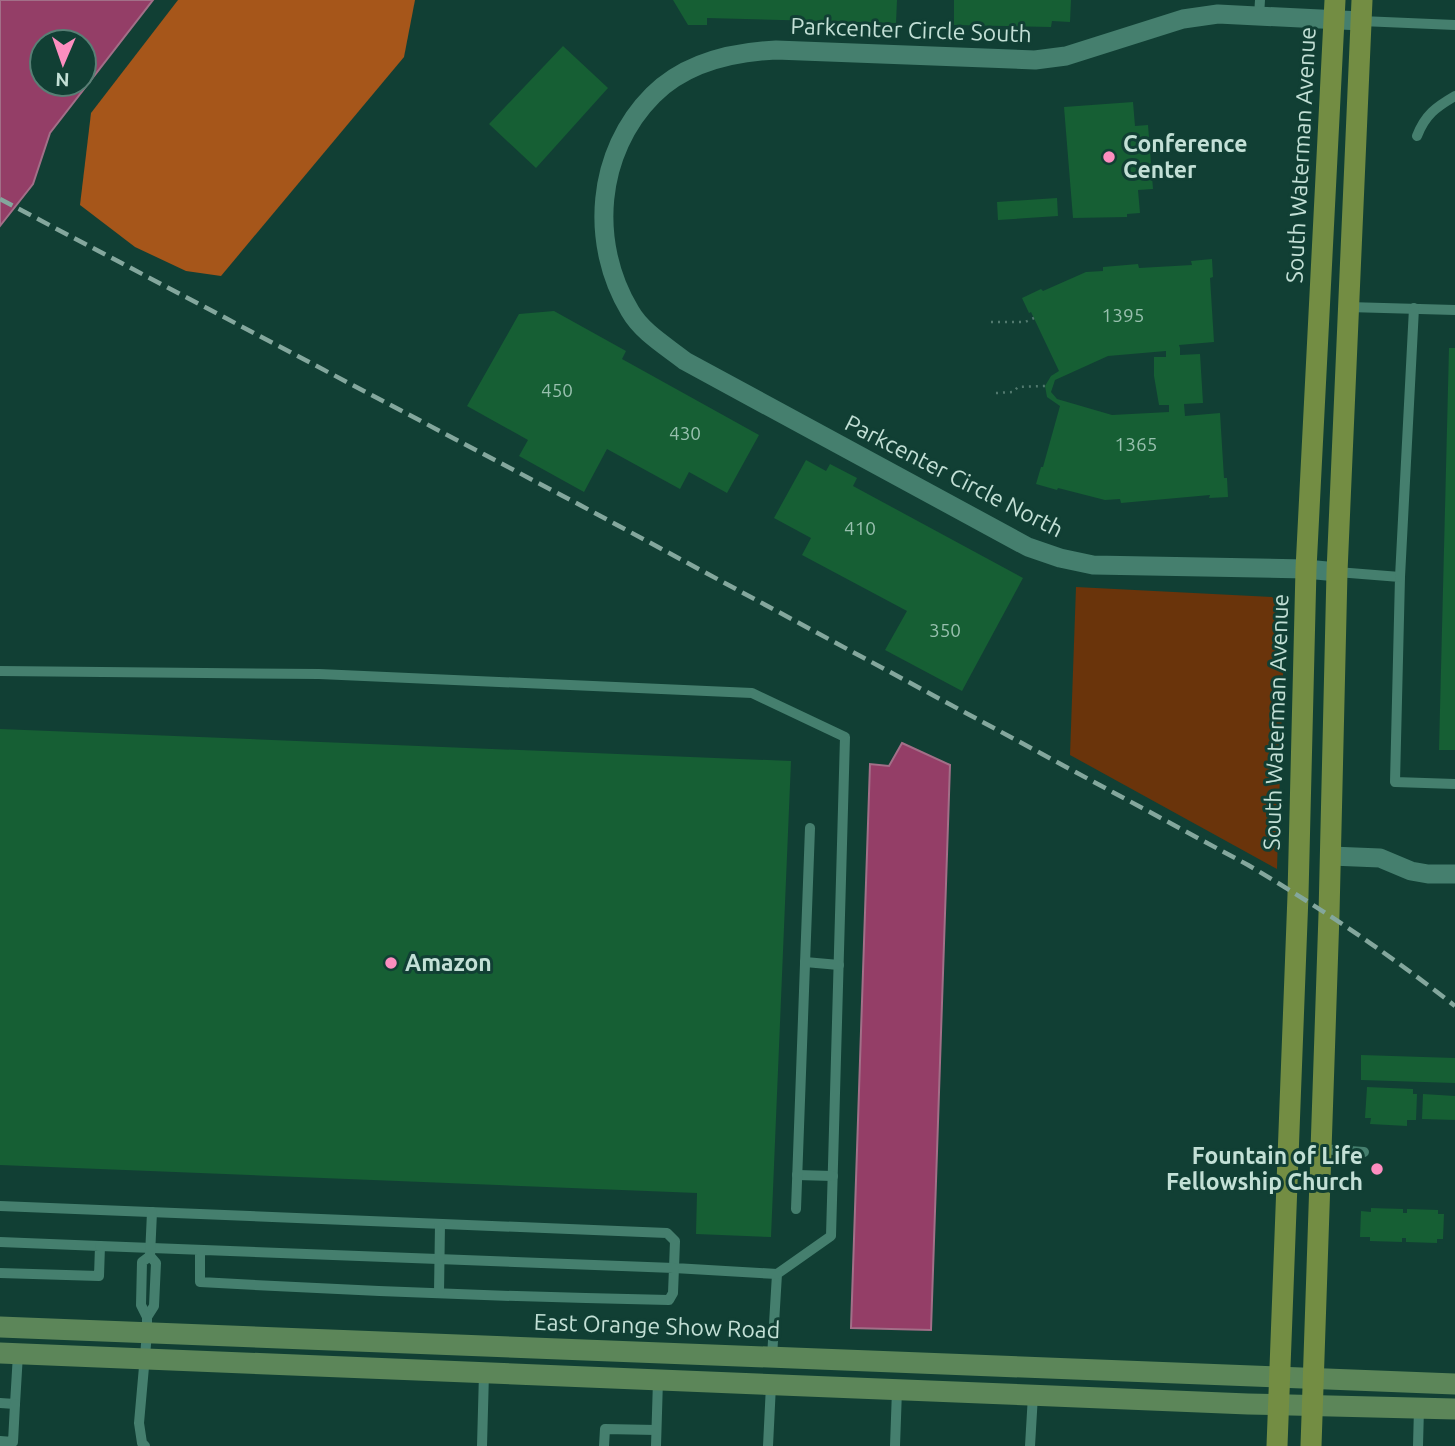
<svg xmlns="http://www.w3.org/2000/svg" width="1455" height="1446" viewBox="0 0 1455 1446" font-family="Ubuntu,sans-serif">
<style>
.green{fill:#6a340b}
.forest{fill:#a6561a}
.water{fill:#943e67;stroke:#a26f88;stroke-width:2;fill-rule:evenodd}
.building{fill:#165f34;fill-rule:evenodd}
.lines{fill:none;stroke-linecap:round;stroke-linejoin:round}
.path{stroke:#51796e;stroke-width:2.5;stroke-dasharray:2 5;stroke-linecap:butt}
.lane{stroke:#457f6e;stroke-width:10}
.street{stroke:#457f6e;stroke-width:19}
.secondary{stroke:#5c8659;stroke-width:21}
.primary{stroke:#738d43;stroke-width:21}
.rail{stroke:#84a79d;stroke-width:4.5;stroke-dasharray:14 7;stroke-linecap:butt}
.poi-dot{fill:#fd8ec0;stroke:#113f34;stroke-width:2.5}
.labels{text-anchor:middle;stroke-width:6;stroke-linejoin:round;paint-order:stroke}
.number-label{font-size:19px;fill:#98c0ae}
.street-label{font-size:23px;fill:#c3e0d6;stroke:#113f34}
.poi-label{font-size:23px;font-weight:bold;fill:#c3e0d6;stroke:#113f34;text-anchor:start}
</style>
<rect width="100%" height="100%" fill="#113f34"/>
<path class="green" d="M1076 587 1272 597 1285 611 1277 869 1070 755Z"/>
<path class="forest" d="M178 0H415L404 57 221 276 186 271 135 247 80 205 91 113Z"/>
<g class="water">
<path d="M0 0H153L50 133 33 184 0 226ZM84 42V84H42V42Z"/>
<path d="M902 743 950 765 931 1330 851 1328 870 764 889 766Z"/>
</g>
<g class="building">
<path d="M673 0H897L896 23 707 18V25H688Z"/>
<path d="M954 0H1071L1070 22 1052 21 1051 27 954 25Z"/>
<path d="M563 46 608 88 536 168 489 124Z"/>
<path d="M1133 102 1135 126 1148 125 1153 189 1138 190 1140 213 1127 214V217L1073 218 1064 107Z"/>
<path d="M1057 198 1058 216 998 220 997 202Z"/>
<path d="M1212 259 1213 277 1210 278 1214 342 1179 345 1180 348V355L1200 354 1203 403 1184 404 1185 416 1220 413 1224 478H1227L1228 497 1209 498 1210 495 1121 503 1120 499 1105 500 1058 488 1057 490 1036 484 1041 467H1043L1060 406 1047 397 1045 386 1051 376 1059 371 1031 312 1029 313 1022 298 1041 289 1043 291 1086 272 1103 271V267L1138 264 1139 268 1192 265 1191 261ZM1166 351V357H1154V376L1159 405H1169V412L1112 415 1057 399 1051 392 1055 380 1108 356Z"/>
<path d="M554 311 626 351 622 359 759 435 727 493 689 472 680 489 607 449 584 492 519 456 528 440 467 406 519 314Z"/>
<path d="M1449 348H1455V750H1439Z"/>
<path d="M806 460 826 471 830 464 857 478 853 486 1023 578 962 691 885 650 907 611 802 555 811 538 774 518Z"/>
<path d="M0 729 791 761 771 1237 696 1234 697 1193 0 1165Z"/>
<path d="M1361 1055 1455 1058V1083L1361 1080Z"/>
<path d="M1367 1087 1413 1089V1094H1417L1416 1120H1407V1126L1370 1124 1371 1118H1365Z"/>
<path d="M1423 1094 1455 1096V1120L1422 1119Z"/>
<path d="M1371 1208 1403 1209V1213H1407V1209L1438 1210V1214H1444L1443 1239H1437V1243L1406 1242V1238H1402V1242L1370 1241V1237H1360L1361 1211 1371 1212Z"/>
</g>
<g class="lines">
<g class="path">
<path d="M991 322H1025L1034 318"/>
<path d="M996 393 1013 392 1018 387 1045 386"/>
</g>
<g class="lane">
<path d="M1259 16 1260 0"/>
<path d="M1361 21 1455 25"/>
<path d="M1417 136C1425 115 1436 107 1455 96"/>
<path d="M1348 307 1455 310"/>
<path d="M1337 572 1400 577 1395 782 1455 784"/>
<path d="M1400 577 1414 308"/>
<path d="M0 671 319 674 752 693 845 737 831 1236 777 1274 772 1357"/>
<path d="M805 962 839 965"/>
<path d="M1320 1149 1364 1152"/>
<path d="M797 1175 833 1176"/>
<path d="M0 1206 667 1233 675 1241 674 1268 777 1274"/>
<path d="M796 1209 810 828"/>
<path d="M0 1242 100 1246 99 1276 0 1273"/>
<path d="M100 1246 674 1268 673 1293 669 1300C512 1297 356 1291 200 1282V1250"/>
<path d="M439 1293 440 1224"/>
<path d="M147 1317 154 1306 156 1263 150 1256 152 1212"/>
<path d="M0 1403 15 1404 18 1354"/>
<path d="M0 1441 13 1442 15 1404"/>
<path d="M145 1446 142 1443 139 1423 147 1333V1317L141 1305 142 1262 150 1256"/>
<path d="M482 1446 484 1373"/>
<path d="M604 1446 605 1429 656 1430"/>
<path d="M656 1446 658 1380"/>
<path d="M768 1446 771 1385"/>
<path d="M895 1446 897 1390"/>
<path d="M1030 1446 1033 1395"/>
<path d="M1418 1446 1419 1408"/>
</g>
<g class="street">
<path d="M1337 572 1306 569 1093 565 1060 558 1028 547 685 361C666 346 642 332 630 311 589 243 596 152 653 95 685 63 733 52 776 50L1035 60 1066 56 1183 19 1218 14 1361 21"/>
<path d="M1331 856 1380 858 1411 871 1428 874H1455"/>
</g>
<g class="secondary">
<path d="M0 1327 1455 1384"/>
<path d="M0 1353 1248 1404 1455 1409"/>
</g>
<g class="primary">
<path d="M1277 1446 1298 895 1306 569 1335 0"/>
<path d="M1311 1446 1329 914 1337 572 1362 0"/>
</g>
<path class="rail" d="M0 199 580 505 1248 865C1321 908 1389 954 1455 1006"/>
</g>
<g class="poi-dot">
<circle cx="1109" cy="157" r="7"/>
<circle cx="391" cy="963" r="7"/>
<circle cx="1377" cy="1169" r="7"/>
</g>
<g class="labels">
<g class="number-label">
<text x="1123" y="322">1395</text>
<text x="557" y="397">450</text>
<text x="685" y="440">430</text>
<text x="1136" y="451">1365</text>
<text x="860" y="535">410</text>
<text x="945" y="637">350</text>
</g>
<g class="street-label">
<text transform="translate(911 30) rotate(2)" y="8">Parkcenter Circle South</text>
<text transform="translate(1301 155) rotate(-87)" y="8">South Waterman Avenue</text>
<text transform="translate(954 476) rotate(27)" y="8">Parkcenter Circle North</text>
<text transform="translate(1276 722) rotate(-88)" y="8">South Waterman Avenue</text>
<text transform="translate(657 1326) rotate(2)" y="8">East Orange Show Road</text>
</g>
<g class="poi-label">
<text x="1123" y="152">Conference<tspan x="1123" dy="26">Center</tspan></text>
<text x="405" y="971">Amazon</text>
<text x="1363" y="1164" text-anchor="end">Fountain of Life<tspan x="1363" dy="26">Fellowship Church</tspan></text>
</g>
</g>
<g transform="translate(63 63) rotate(182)"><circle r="33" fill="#113f34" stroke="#587f75" stroke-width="2"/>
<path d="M0-5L12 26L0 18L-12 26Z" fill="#fd8ec0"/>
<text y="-10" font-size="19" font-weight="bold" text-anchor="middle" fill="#c3e0d6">N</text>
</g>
</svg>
